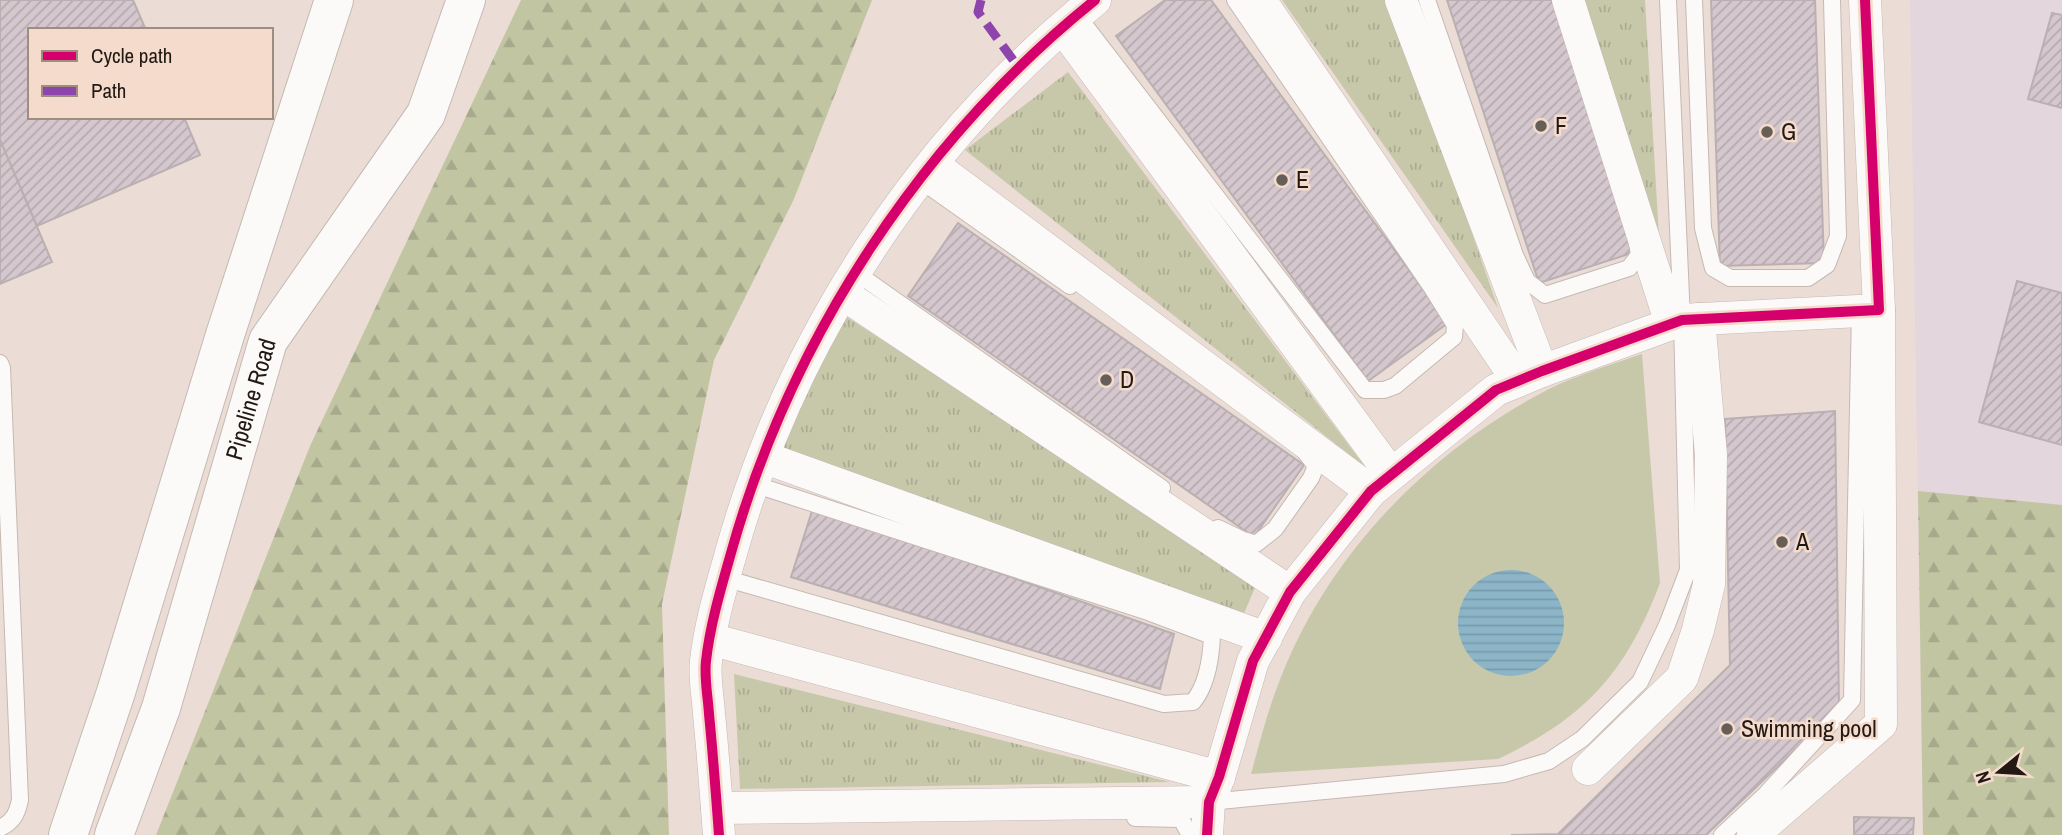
<svg xmlns="http://www.w3.org/2000/svg" width="2062" height="835" viewBox="0 0 2062 835" font-family="'Archivo Narrow',sans-serif">
<style>
.education{fill:#e4d6dd}
.grass{fill:url(#grass-tufts)}
.forest{fill:url(#forest-firs)}
.garden{fill:#c7c8aa}
.water{fill:url(#water-rules)}
.building{fill:url(#building-hatch);stroke:#bab0b1;stroke-width:2}
.lines{fill:none;stroke-linecap:round;stroke-linejoin:round}
.service-casing{stroke:#c4b9b3;stroke-width:18}
.minor-casing{stroke:#c4b9b3;stroke-width:33}
.secondary-casing{stroke:#c4b9b3;stroke-width:40}
.service{stroke:#fcfaf9;stroke-width:16}
.minor{stroke:#fcfaf9;stroke-width:32}
.secondary{stroke:#fcfaf9;stroke-width:38}
.quiet{stroke:#8e44ad;stroke-width:9;stroke-dasharray:18 9;stroke-linecap:butt}
.cycleway-casing{stroke:#f4dbcc;stroke-width:15}
.cycleway{stroke:#d6006c;stroke-width:10}
.poi-dot{fill:#685e58;stroke:#f4dbcc;stroke-width:2.5}
.labels{text-anchor:middle;stroke-width:5;stroke-linejoin:round;paint-order:stroke}
.poi-label{font-size:24px;fill:#221914;stroke:#f4dbcc;text-anchor:start}
.street-label{font-size:24px;fill:#221914;stroke:#f4dbcc}
</style>
<defs>
<pattern id="grass-tufts" width="24" height="20" patternUnits="userSpaceOnUse" patternTransform="scale(1.75)"><rect width="24" height="20" fill="#c7c8aa"/><path d="M3 7l-1-3M5 7V3M7 7l1-3M15 17l-1-3M17 17v-4M19 17l1-3" fill="none" stroke="#abab91"/></pattern>
<pattern id="forest-firs" width="22" height="20" patternUnits="userSpaceOnUse" patternTransform="scale(1.75)"><rect width="22" height="20" fill="#c2c5a2"/><path d="M5 1l3.5 6h-7zM16 11l3.5 6h-7z" fill="#a6a98b"/></pattern>
<pattern id="water-rules" width="6" height="5" patternUnits="userSpaceOnUse" patternTransform="scale(1.75)"><rect width="6" height="5" fill="#8cb5c8"/><path d="M0 2.5h6" fill="none" stroke="#789bab"/></pattern>
<pattern id="building-hatch" width="6" height="6" patternUnits="userSpaceOnUse" patternTransform="scale(1.75)"><rect width="6" height="6" fill="#d4c7cd"/><path d="M-1 1l2-2M0 6l6-6M5 7l2-2" fill="none" stroke="#b6aaaf"/></pattern>
</defs>
<rect width="100%" height="100%" fill="#ebddd5"/>
<path class="education" d="M1910 0H2062V835H1923Z"/>
<g class="grass">
<path d="M1282 0H1391L1498 308Z"/>
<path d="M1584 0H1645L1659 237Z"/>
<path d="M1068 72 1366 468 965 150Z"/>
<path d="M839 312 1257 583 1242 618 776 451Z"/>
<path d="M734 674 1170 782 740 789Z"/>
</g>
<g class="forest">
<path d="M521 0H872L794 199 714 360 662 604 669 835H156L310 446Z"/>
<path d="M1918 491 2062 505V835H1923Z"/>
</g>
<path class="garden" d="M1642 354 1660 583C1626 673 1585 718 1498 759L1251 774C1260 741 1268 709 1281 677 1330 553 1429 451 1547 390 1577 375 1610 365 1642 354Z"/>
<circle class="water" cx="1511" cy="623" r="53"/>
<g class="building">
<path d="M0 0H133L146 30H30V117H184L200 155 37 226 0 140Z"/>
<path d="M1165 0H1211L1448 323 1368 381 1116 36Z"/>
<path d="M1447 0H1553L1635 252 1539 283Z"/>
<path d="M1711 0H1815L1824 263 1720 266Z"/>
<path d="M2052 13 2062 15V108L2028 99Z"/>
<path d="M0 140 52 262 0 284Z"/>
<path d="M958 223 1304 465 1254 537 908 296Z"/>
<path d="M2017 281 2062 293V445L1979 422Z"/>
<path d="M1835 411 1839 708 1706 835H1511L1558 834 1730 665 1725 419Z"/>
<path d="M813 508 1174 634 1160 689 791 577Z"/>
<path d="M1854 817 1914 818 1913 835H1854Z"/>
</g>
<g class="lines">
<defs>
<g id="service">
<path d="M1427 0 1515 255 1527 281 1545 295 1629 268 1639 255 1637 242"/>
<path d="M1694 0 1703 228 1713 268 1730 278H1808L1827 265 1838 236 1832 0"/>
<path d="M1077 15 1365 390H1384L1395 386 1454 337 1455 325 1432 288 1235 0"/>
<path d="M920 180 1070 286"/>
<path d="M855 272 1162 488"/>
<path d="M0 363 2 368 20 800C17 814 13 822 0 828"/>
<path d="M1218 528 1243 540 1256 544 1275 529 1311 478 1316 466 1305 452"/>
<path d="M724 578 1164 704 1193 702C1207 685 1211 659 1212 636L1148 612 753 484"/>
<path d="M1209 802 1504 774 1549 761 1582 739 1640 682 1667 625 1688 570 1682 320 1668 0"/>
<path d="M1135 818 1181 819 1190 835"/>
<path d="M1722 835 1766 794 1852 700 1860 311"/>
</g>
<g id="minor">
<path d="M1260 0 1518 381"/>
<path d="M1401 0 1542 371"/>
<path d="M1568 0 1671 324"/>
<path d="M1063 28 1391 474"/>
<path d="M932 164 1371 491"/>
<path d="M843 294 1290 592"/>
<path d="M763 457 1266 638"/>
<path d="M710 639 1219 777"/>
<path d="M1588 769 1682 678 1698 630 1709 584 1711 455 1699 319"/>
<path d="M717 808 1209 802"/>
<path d="M719 835C716 795 713 754 709 714 708 697 704 678 706 661 710 625 721 588 731 553 791 338 921 140 1095 0"/>
<path d="M1207 835 1209 802 1219 777 1253 661 1290 592 1371 491 1496 390 1542 371 1682 320 1879 310 1865 0"/>
<path d="M1753 835 1881 724 1879 310"/>
</g>
<g id="secondary">
<path d="M68 835 116 692 225 335 334 0"/>
<path id="s1" d="M114 835 161 708 268 341 426 114 466 0"/>
</g>
</defs>
<use href="#service" class="service-casing"/>
<use href="#minor" class="minor-casing"/>
<use href="#secondary" class="secondary-casing"/>
<use href="#service" class="service"/>
<use href="#minor" class="minor"/>
<use href="#secondary" class="secondary"/>
<path class="quiet" d="M981 0 978 12 1019 68"/>
<defs>
<g id="cycleway">
<path d="M719 835C716 795 713 754 709 714 708 697 704 678 706 661 710 625 721 588 731 553 791 338 921 140 1095 0"/>
<path d="M1207 835 1209 802 1219 777 1253 661 1290 592 1371 491 1496 390 1542 371 1682 320 1879 310 1865 0"/>
</g>
</defs>
<use href="#cycleway" class="cycleway-casing"/>
<use href="#cycleway" class="cycleway"/>
</g>
<g class="poi-dot">
<circle cx="1541" cy="126" r="7"/>
<circle cx="1767" cy="132" r="7"/>
<circle cx="1282" cy="180" r="7"/>
<circle cx="1106" cy="380" r="7"/>
<circle cx="1782" cy="542" r="7"/>
<circle cx="1727" cy="729" r="7"/>
</g>
<g class="labels">
<g class="poi-label">
<text x="1555" y="134">F</text>
<text x="1781" y="140">G</text>
<text x="1296" y="188">E</text>
<text x="1120" y="388">D</text>
<text x="1796" y="550">A</text>
<text x="1741" y="737">Swimming pool</text>
</g>
<g class="street-label">
<text dy="8" stroke="none"><textPath href="#s1" startOffset="457">Pipeline Road</textPath></text>
</g>
</g>
<rect x="28" y="28" width="245" height="91" fill="#f4dbcc" stroke="#a08d82" stroke-width="2"/>
<rect x="42" y="51" width="35" height="10" fill="#d6006c" stroke="#a08d82" stroke-width="2"/>
<text x="91" y="63" font-size="21" fill="#221914">Cycle path</text>
<rect x="42" y="86" width="35" height="10" fill="#8e44ad" stroke="#a08d82" stroke-width="2"/>
<text x="91" y="98" font-size="21" fill="#221914">Path</text>
<g transform="translate(1999 772) rotate(252)" stroke="#f4dbcc" stroke-width="5" paint-order="stroke">
<path d="M0-5L12 26L0 18L-12 26Z" fill="#221914"/>
<text y="-10" font-size="19" font-weight="bold" text-anchor="middle" fill="#221914">N</text>
</g>
</svg>
